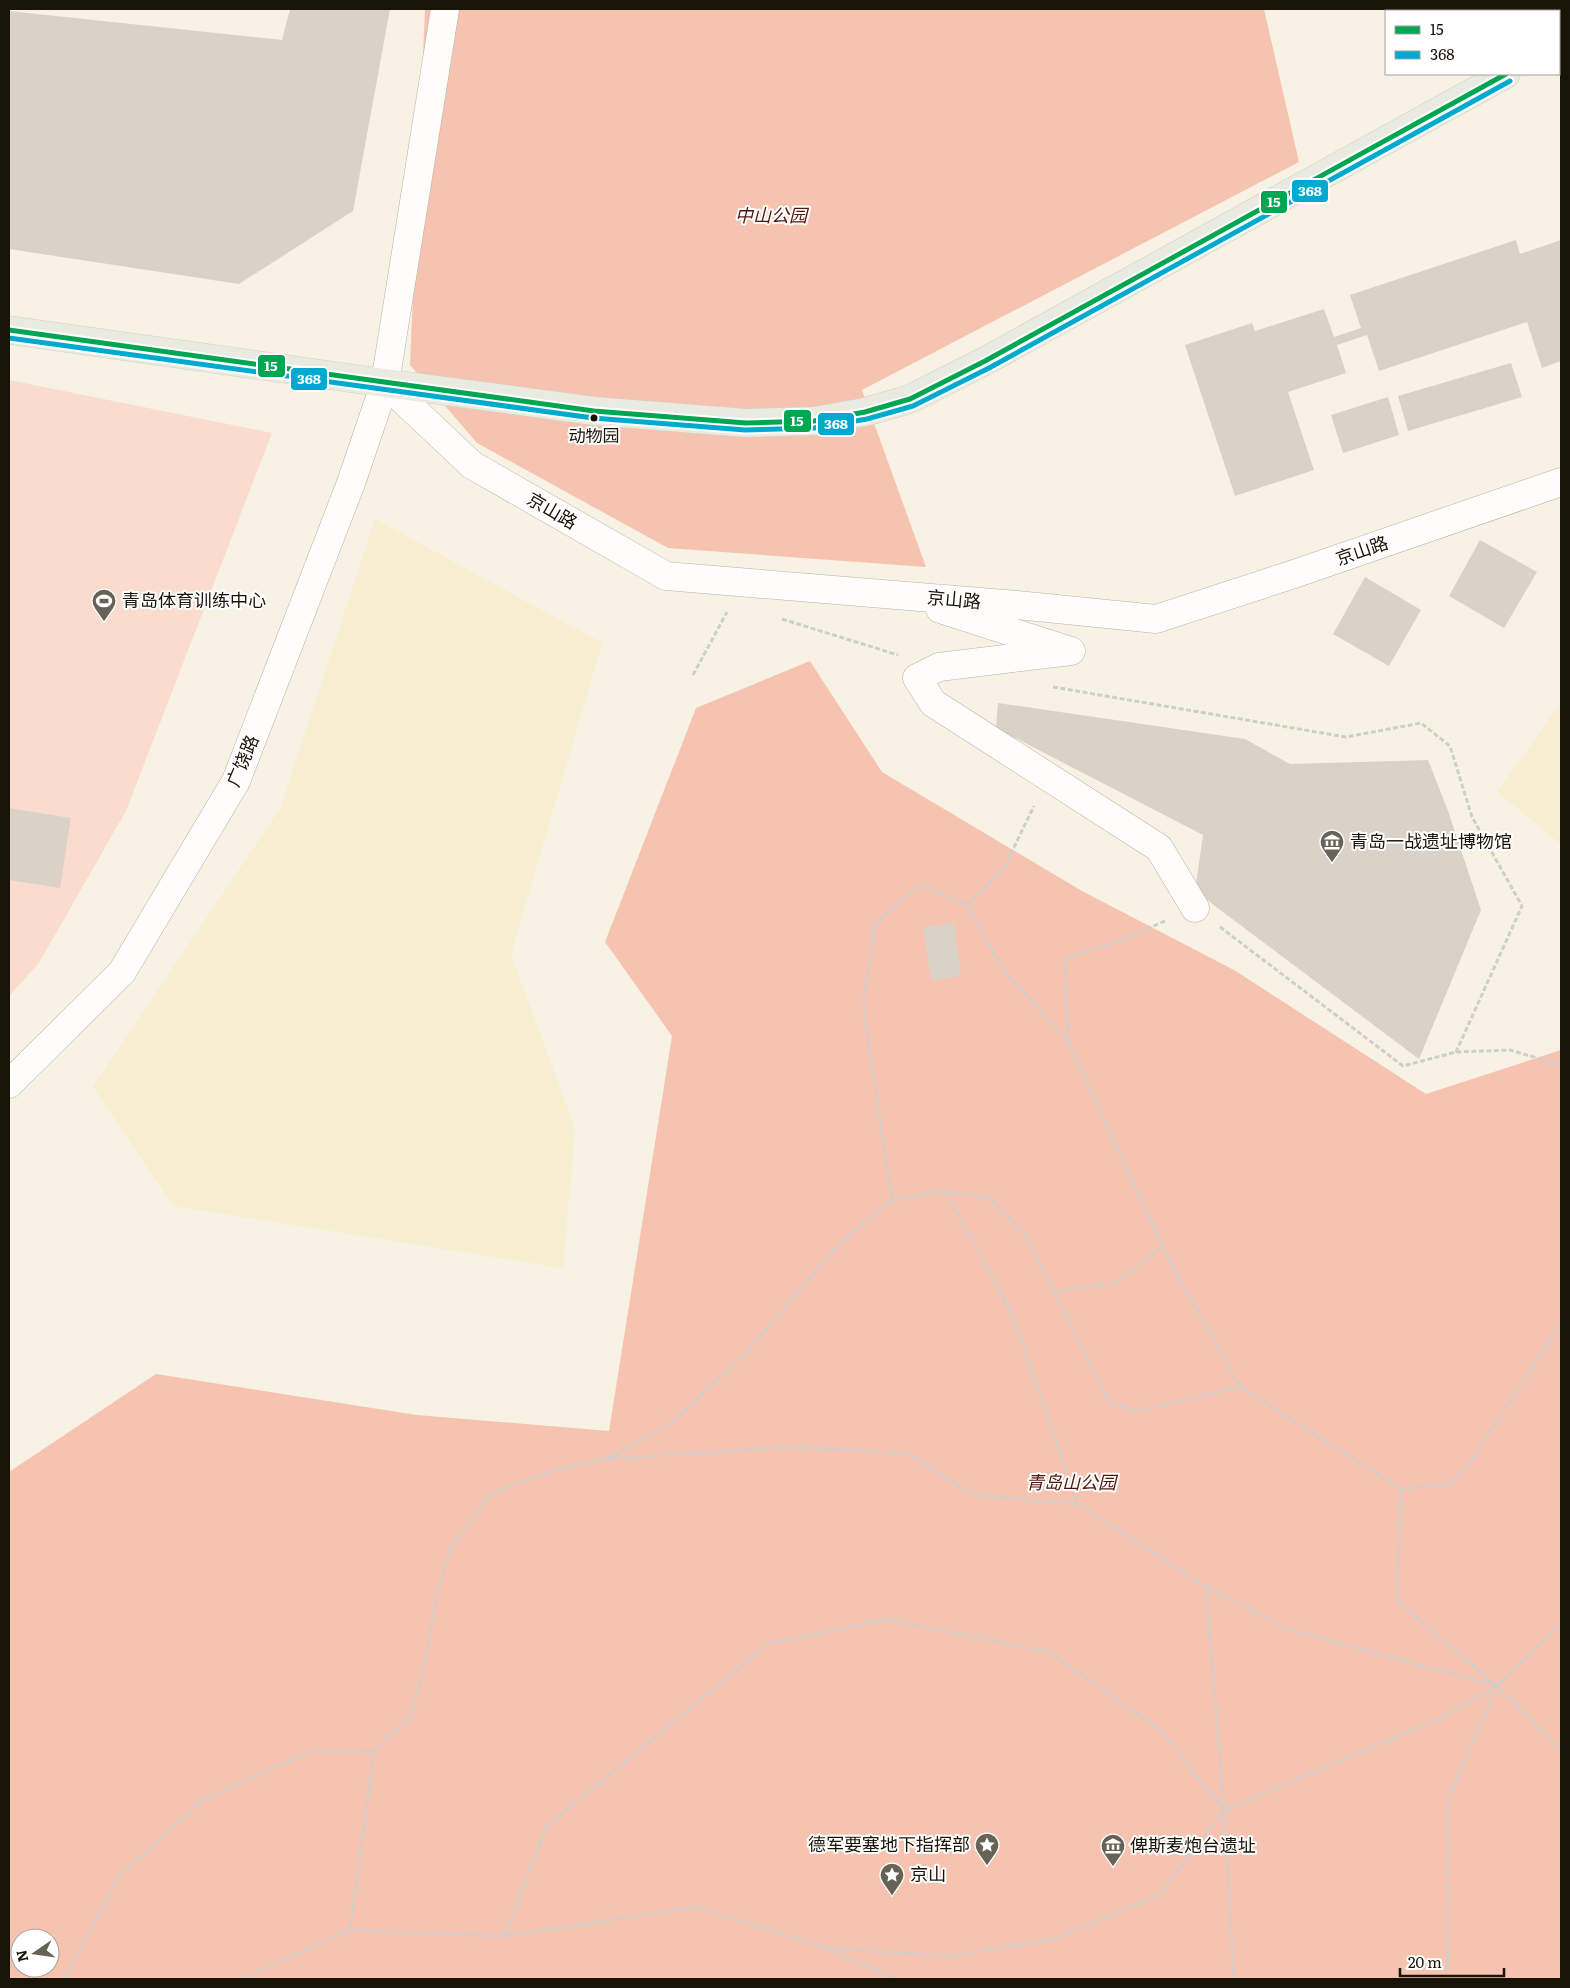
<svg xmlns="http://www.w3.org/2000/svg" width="1570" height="1988" viewBox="0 0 1570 1988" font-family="Literata,'Noto Sans SC',serif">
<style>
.built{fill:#f8eed0}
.green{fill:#fadccf}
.forest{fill:#f7c3b1;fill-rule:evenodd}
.building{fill:#dad2c7}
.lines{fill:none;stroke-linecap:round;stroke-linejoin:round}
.minor-casing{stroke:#b8b3a6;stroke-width:29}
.major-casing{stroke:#d2d0c8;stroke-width:29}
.path{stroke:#d0ceca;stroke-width:3;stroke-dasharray:5 2.5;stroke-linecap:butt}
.minor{stroke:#fefdfb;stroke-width:28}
.major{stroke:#e9eae0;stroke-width:28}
.bus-1-casing{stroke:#fff;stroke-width:9}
.bus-2-casing{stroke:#fff;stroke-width:9}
.bus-1{stroke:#00a651;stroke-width:5}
.bus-2{stroke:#00a9ce;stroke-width:5}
.bus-dot{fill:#181408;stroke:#fff;stroke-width:2}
.labels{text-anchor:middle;stroke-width:4;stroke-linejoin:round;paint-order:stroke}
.bus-label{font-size:17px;fill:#181408;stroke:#fff}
.park-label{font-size:18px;font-style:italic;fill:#4d160b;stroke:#fff}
.street-label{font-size:18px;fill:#181408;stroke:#fff}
.poi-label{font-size:18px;fill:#181408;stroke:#fff;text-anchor:start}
.line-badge{stroke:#fff;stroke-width:2}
.badge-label{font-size:14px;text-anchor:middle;font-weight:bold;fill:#fff}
</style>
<rect width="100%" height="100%" fill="#f7f2e3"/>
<g class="built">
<path d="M375 519 602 643 511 954 575 1129 563 1268 174 1206 93 1087 281 807Z"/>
<path d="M1561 703V844L1497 792Z"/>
</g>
<path class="green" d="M9 380 272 433 126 811 39 963 9 996Z"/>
<g class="forest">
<path d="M425 9H1264L1299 162 862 390 926 567 668 548 477 443 410 365Z"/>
<path d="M810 661 882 772 1082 891 1234 970 1426 1094 1561 1050V1979H9V1472L156 1374 417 1415 609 1431 672 1036 605 942 696 708ZM20 1938H50V1968H20Z"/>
</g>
<g class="building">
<path d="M290 9H390L353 211 239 284 9 249V11L282 40Z"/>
<path d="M1516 240 1520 254 1561 240V361L1542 368 1527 322 1379 371 1367 335 1337 345 1346 373 1288 392 1314 470 1235 496 1185 345 1252 323 1255 331 1324 309 1334 337 1361 328 1350 295Z"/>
<path d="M1511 363 1522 397 1408 431 1398 396Z"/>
<path d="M1388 397 1399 435 1343 453 1331 415Z"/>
<path d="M1480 540 1537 572 1504 628 1449 596Z"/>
<path d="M1365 577 1421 610 1389 666 1333 634Z"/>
<path d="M998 703 1245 739 1290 764 1428 760 1448 811 1481 910 1419 1059 1195 891 1203 835 996 728Z"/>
<path d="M9 808 71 818 60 888 9 880Z"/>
<path d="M954 923 961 976 931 980 923 927Z"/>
</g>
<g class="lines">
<defs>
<g id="minor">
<path d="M1542 9 1544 11"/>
<path d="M385 383 472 465 666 576 1017 605 1156 619 1294 574 1561 482"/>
<path d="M940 609 1071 651 939 667 917 678 933 703 1159 848 1195 908"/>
<path d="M9 1084 122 972 236 781 351 483 385 383 445 9"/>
</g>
<g id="major">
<path d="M1559 45 1561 44"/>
<path d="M9 330 385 383 594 411 746 423 814 421 865 412 910 399 985 361 1506 74"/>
</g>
</defs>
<use href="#minor" class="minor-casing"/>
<use href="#major" class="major-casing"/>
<g class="path">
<path d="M782 619 898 655"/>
<path d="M693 675 727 612"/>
<path d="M1053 687 1346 737 1421 723 1450 746 1472 817 1522 906 1456 1052"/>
<path d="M967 905 1003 870 1034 806"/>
<path d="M1165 921 1113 943 1065 958 1068 1041 1133 1183 1177 1275 1240 1386"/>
<path d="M1220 927 1403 1066 1456 1052 1510 1050 1561 1065"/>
<path d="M946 1192 1012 1314 1078 1504 1206 1587 1290 1630 1497 1686"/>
<path d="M892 1200 863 1004 875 924 921 884 967 905 1004 971 1067 1040"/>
<path d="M1055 1292 1117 1282 1163 1246"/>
<path d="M606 1459 789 1447 907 1453 973 1495 1078 1504"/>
<path d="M1401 1489 1397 1601 1497 1686 1561 1750"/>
<path d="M1206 1587 1224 1810 1234 1979"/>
<path d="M350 1930 374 1751"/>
<path d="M505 1936 546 1827 768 1644 886 1619 1050 1652 1161 1731 1224 1810"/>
<path d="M828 1949 896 1979"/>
<path d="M64 1979 120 1875 203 1800 311 1751H374L410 1717 424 1666 437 1595 451 1548 491 1494 544 1473 614 1456 675 1420 746 1353 839 1244 892 1200 946 1191 990 1198 1025 1234 1109 1402 1137 1411 1240 1387 1401 1489 1452 1483 1474 1457 1561 1323"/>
<path d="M241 1979 350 1930 505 1936 696 1907 826 1948 949 1956 1054 1939 1159 1895 1224 1810 1436 1720 1497 1686 1561 1625"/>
<path d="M1448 1979V1800L1497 1686"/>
</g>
<use href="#minor" class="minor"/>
<use href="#major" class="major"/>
<defs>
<path id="bus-1" d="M9 330 594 411 746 423 814 421 865 412 910 399 985 361 1506 74"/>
<path id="bus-2" d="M9 338 593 418 745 430 814 428 867 419 913 406 989 368 1510 81"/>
</defs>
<use href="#bus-1" class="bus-1-casing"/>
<use href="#bus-2" class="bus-2-casing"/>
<use href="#bus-1" class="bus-1"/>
<use href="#bus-2" class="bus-2"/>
</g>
<defs>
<symbol id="stadium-pin" viewBox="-11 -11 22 30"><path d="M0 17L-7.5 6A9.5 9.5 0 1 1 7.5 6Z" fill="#666255" stroke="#fff"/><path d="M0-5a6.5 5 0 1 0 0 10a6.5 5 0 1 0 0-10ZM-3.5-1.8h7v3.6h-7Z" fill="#fff"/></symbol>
<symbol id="museum-pin" viewBox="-11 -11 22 30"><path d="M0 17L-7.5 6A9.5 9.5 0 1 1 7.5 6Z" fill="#666255" stroke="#fff"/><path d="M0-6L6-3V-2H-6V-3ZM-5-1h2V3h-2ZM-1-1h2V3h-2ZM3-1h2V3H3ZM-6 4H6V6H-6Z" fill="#fff"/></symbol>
<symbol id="sight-pin" viewBox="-11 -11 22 30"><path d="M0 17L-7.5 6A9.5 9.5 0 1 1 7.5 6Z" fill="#666255" stroke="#fff"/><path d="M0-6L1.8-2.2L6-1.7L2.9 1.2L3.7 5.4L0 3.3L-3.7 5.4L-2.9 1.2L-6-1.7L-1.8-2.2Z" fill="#fff"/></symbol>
</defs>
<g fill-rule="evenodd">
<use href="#stadium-pin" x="90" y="587" width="28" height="38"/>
<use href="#museum-pin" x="1318" y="828" width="28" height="38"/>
<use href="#sight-pin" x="973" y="1831" width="28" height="38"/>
<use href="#museum-pin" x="1099" y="1832" width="28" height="38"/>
<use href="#sight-pin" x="878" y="1861" width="28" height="38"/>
</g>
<circle class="bus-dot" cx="594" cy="418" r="4.5"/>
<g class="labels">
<g class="bus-label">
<text x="594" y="442">动物园</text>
</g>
<g class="park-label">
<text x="771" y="222">中山公园</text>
<text x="1071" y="1489">青岛山公园</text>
</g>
<g class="street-label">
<text transform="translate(552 511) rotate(30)" y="6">京山路</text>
<text transform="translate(1362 551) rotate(-19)" y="6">京山路</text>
<text transform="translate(954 600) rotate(5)" y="6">京山路</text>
<text transform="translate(243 761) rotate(-67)" y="6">广饶路</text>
</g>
<g class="poi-label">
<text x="122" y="607">青岛体育训练中心</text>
<text x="1350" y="848">青岛一战遗址博物馆</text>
<text x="970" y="1851" text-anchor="end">德军要塞地下指挥部</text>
<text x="1130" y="1852">俾斯麦炮台遗址</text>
<text x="910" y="1881">京山</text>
</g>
</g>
<g class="line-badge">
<rect x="1291" y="179" width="38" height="24" rx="5" fill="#00a9ce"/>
<rect x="1260" y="190" width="28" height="24" rx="5" fill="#00a651"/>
<rect x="257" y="354" width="29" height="24" rx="5" fill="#00a651"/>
<rect x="290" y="367" width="38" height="24" rx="5" fill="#00a9ce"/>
<rect x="783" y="409" width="29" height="24" rx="5" fill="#00a651"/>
<rect x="817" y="412" width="38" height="24" rx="5" fill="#00a9ce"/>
</g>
<g class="badge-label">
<text x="1310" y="196">368</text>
<text x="1274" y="207">15</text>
<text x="271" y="371">15</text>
<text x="309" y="384">368</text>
<text x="797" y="426">15</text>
<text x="836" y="429">368</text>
</g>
<rect width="1570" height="1988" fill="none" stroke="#181408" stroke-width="20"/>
<rect x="1385" y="10" width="175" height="65" fill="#ffffff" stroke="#a3a19c"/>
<rect x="1395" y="26" width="25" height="8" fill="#00a651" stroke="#a3a19c"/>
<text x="1430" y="35" font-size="15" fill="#181408">15</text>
<rect x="1395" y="51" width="25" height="8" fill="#00a9ce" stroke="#a3a19c"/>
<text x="1430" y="60" font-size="15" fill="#181408">368</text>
<g transform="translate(35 1953) rotate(257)"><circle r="24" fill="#ffffff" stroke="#a3a19c"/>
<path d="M0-4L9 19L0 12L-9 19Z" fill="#666255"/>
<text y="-8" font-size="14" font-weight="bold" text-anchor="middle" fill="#181408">N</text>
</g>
<path d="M1400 1968v8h104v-8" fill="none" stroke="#181408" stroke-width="2.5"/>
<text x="1408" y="1968" font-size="15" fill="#181408" stroke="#ffffff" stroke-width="4" paint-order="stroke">20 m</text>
</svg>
